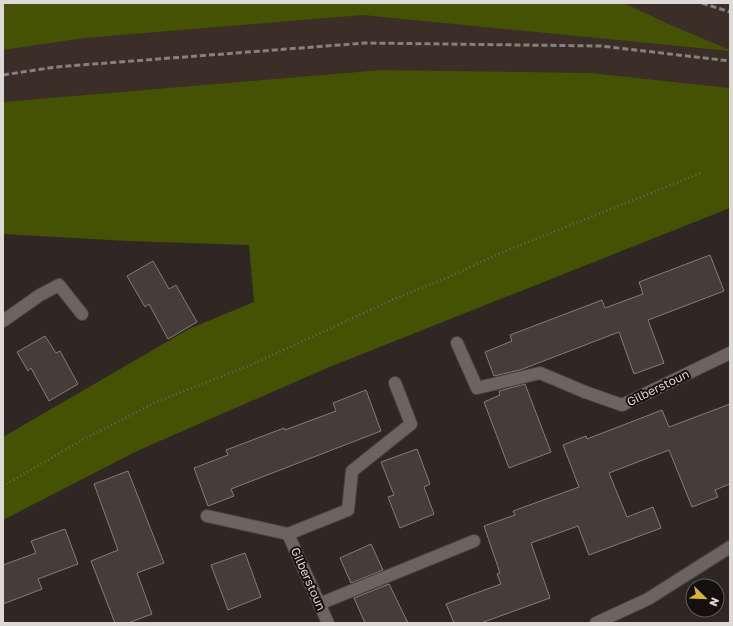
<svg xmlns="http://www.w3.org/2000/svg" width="733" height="626" viewBox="0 0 733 626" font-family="'Golos Text',sans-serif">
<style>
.built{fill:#3b2e29}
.green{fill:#455203}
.building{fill:#453d3a;stroke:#867d79}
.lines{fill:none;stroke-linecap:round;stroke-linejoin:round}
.service-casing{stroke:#4a4441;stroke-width:14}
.minor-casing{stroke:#4a4441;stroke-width:14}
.path{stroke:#6c6663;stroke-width:2.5;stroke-dasharray:1 3;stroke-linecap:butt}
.service{stroke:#6d6461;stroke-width:12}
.minor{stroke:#6d6461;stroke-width:12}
.rail{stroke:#86817e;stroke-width:3;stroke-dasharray:6 3;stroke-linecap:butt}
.labels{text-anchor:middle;stroke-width:4;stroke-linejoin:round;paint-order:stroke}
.street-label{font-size:12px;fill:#ddd9d6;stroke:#14100f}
</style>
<rect width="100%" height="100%" fill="#2e2724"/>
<path class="built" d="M3 3H730V88L591 73 381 70 3 102Z"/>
<g class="green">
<path d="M3 3H624L666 23 730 50V51L363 15 84 38 3 50Z"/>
<path d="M381 70 591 73 730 88V208L327 368 137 451 3 520V437L189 329 254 302 249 245 128 241 3 234V102Z"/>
</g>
<g class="building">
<path d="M710 255 724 291 648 320 664 363 634 374 619 332 520 370 494 376 485 352 512 341 510 335 602 300 605 308 643 294 639 282Z"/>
<path d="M153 261 169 289 176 285 197 322 168 339 149 304 145 307 127 276Z"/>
<path d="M45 336 56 353 60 351 78 384 49 401 31 368 28 371 17 352Z"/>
<path d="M525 384 551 452 509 468 484 402 500 395 499 391Z"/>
<path d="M366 390 381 431 231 489 234 496 208 506 194 468 228 455 226 450 284 428 285 430 336 411 333 403Z"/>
<path d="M730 404V484L715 490 718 497 692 507 669 450 609 473 627 517 653 507 661 528 589 555 578 526 531 543 550 598 481 623H454L446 604 501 584 497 574 500 573 484 526 515 515 513 511 579 487 563 445 586 436 587 439 662 410 669 427Z"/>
<path d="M417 449 430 484 424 487 434 514 400 528 388 497 394 495 381 462Z"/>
<path d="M128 471 164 563 137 573 152 614 128 623H115L91 561 118 550 94 484Z"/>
<path d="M65 529 78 564 38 579 42 589 3 604V565L36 553 31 541Z"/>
<path d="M371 544 383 570 351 583 340 558Z"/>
<path d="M245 553 261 597 228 610 211 565Z"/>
<path d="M389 584 408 623H365L354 598Z"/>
</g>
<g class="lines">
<defs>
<g id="service">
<path d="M457 343 477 388 540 373 585 392"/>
<path d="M207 516 288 534 348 510 352 471 411 424 395 383"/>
<path d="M319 604 474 541"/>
</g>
<g id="minor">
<path d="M3 321 40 295 59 285 82 314"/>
<path d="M585 392 622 405 730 353"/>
<path d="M288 534 328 623"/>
<path d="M596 623 648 599 730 547"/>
</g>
</defs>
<use href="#service" class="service-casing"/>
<use href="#minor" class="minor-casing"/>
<path class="path" d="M3 486 86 438 156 402 251 365 394 299 449 277 503 252 701 173"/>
<use href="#service" class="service"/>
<use href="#minor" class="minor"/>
<g class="rail">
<path d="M702 3 730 12"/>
<path d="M3 75 55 67 365 43 601 46 730 61"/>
</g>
</g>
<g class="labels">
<g class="street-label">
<text transform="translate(658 388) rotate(-26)" y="4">Gilberstoun</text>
<text transform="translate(308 579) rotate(66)" y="4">Gilberstoun</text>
</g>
</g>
<rect width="733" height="626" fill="none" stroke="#ddd9d6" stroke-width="8"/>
<g transform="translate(705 598) rotate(113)"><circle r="19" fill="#14100f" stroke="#64605f"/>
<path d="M0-3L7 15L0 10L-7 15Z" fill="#d6b534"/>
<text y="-6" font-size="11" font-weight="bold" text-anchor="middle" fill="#ddd9d6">N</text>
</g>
</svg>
